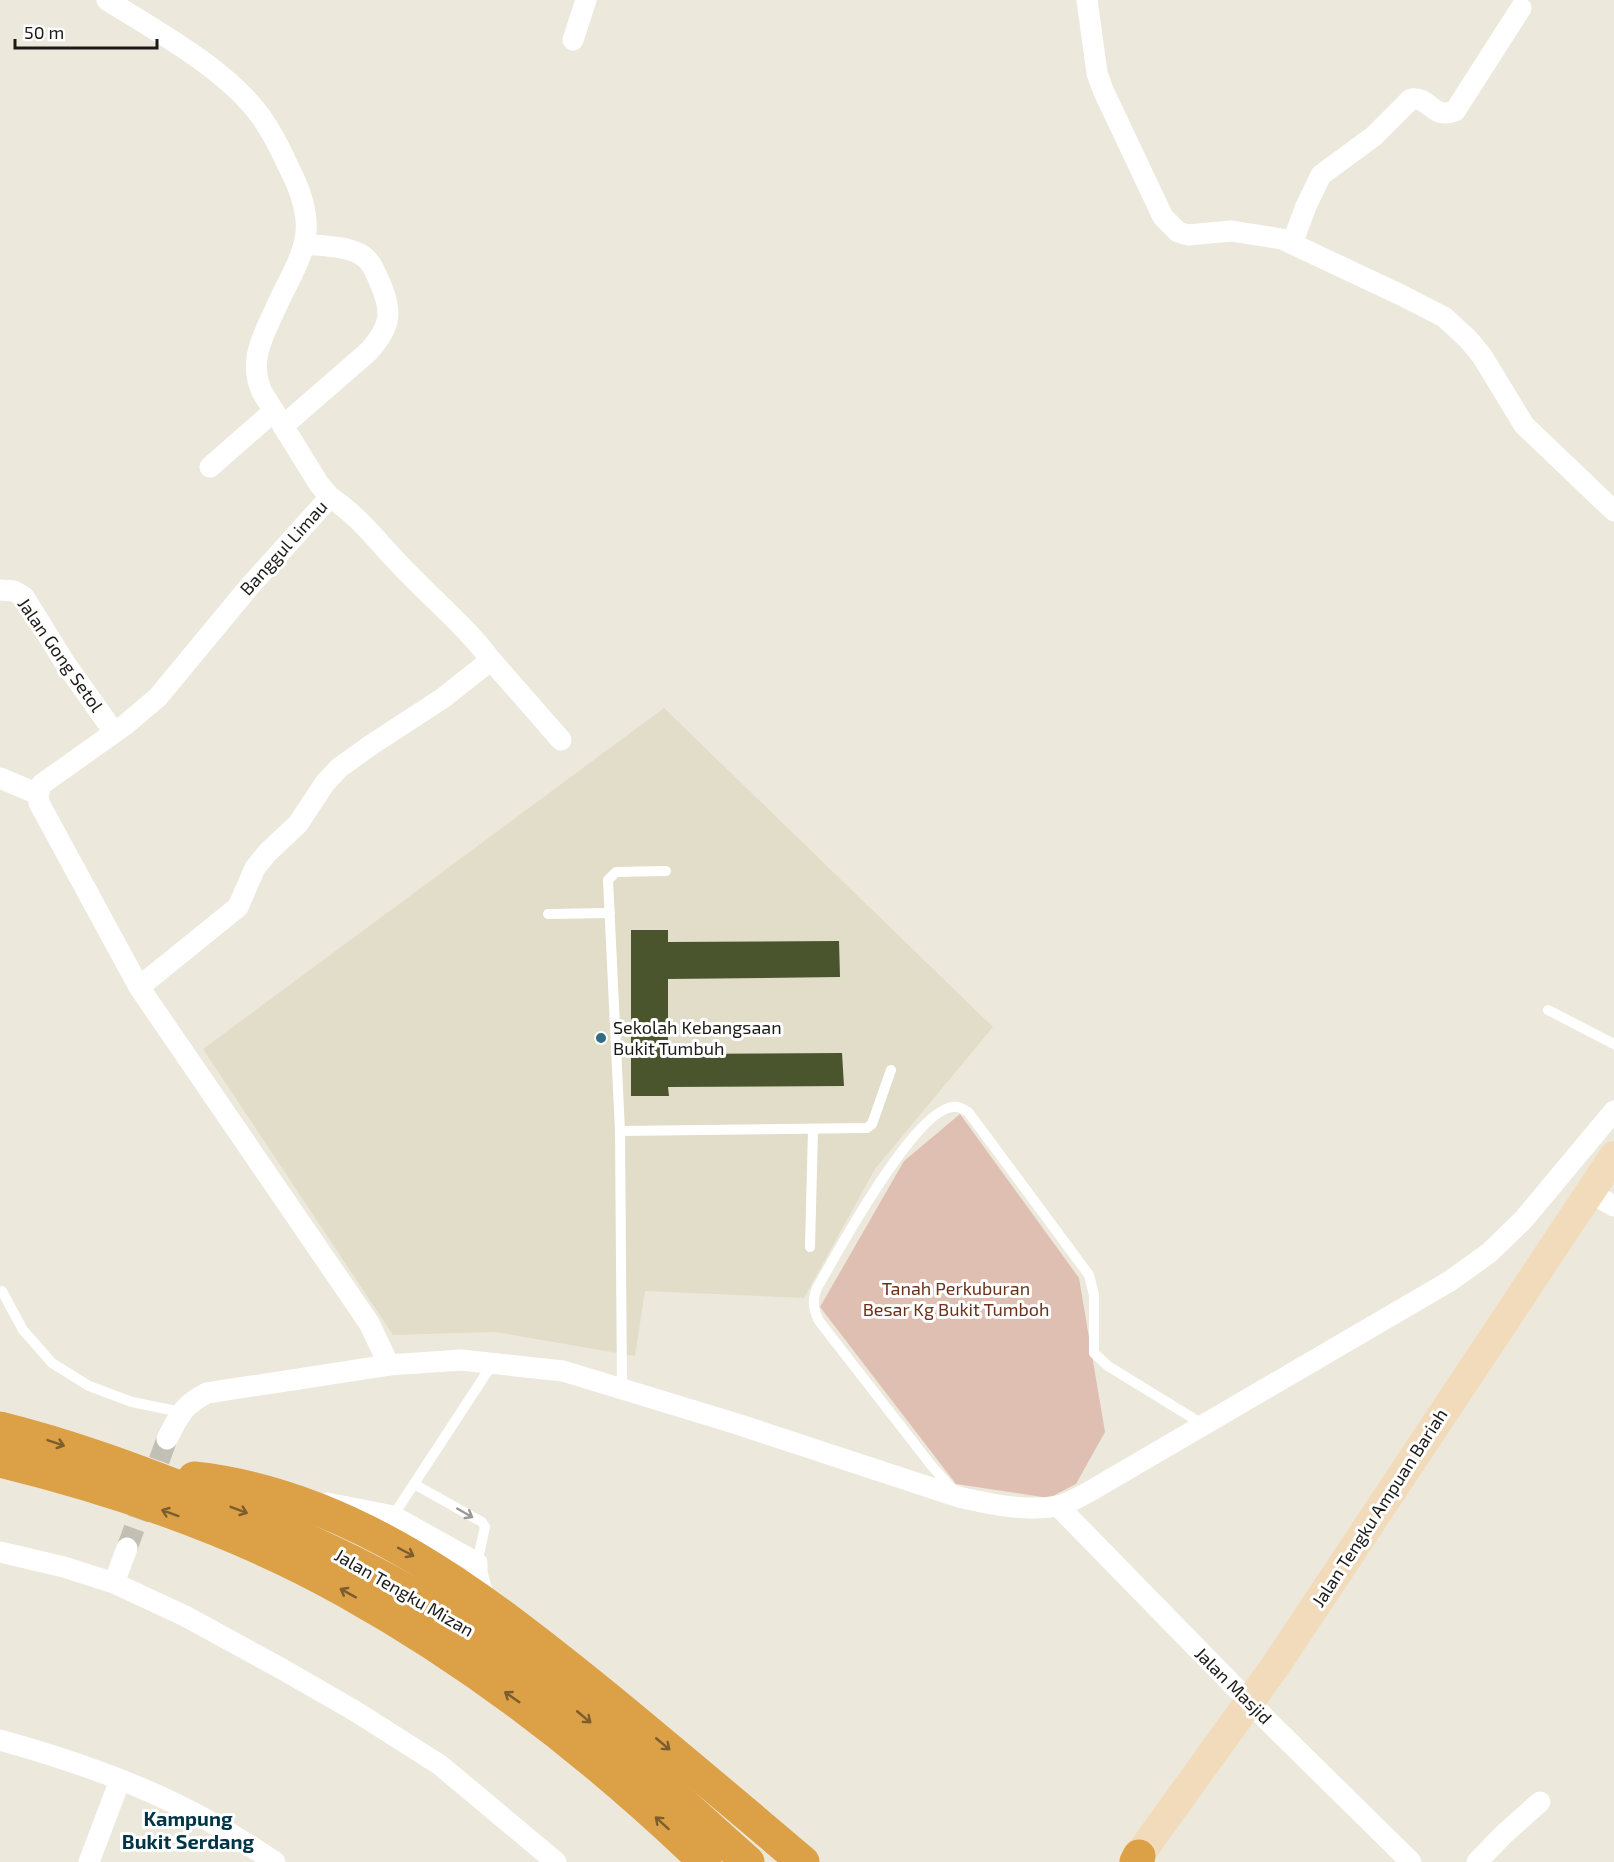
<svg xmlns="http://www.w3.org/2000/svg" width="1614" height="1862" viewBox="0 0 1614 1862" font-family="'Exo 2',sans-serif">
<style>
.built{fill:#e2ddc9}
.green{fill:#dfbfb2}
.building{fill:#4a552e}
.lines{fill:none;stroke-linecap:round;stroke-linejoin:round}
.minor-tunnel{stroke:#c2c0b4;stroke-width:21;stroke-dasharray:21 10;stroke-linecap:butt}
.service{stroke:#fff;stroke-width:10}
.minor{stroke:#fff;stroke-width:21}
.secondary{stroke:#f2dbba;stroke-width:30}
.trunk{stroke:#dca047;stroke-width:33}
.oneway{stroke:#7c5d2e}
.oneway2{stroke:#989896}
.poi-dot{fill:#316c84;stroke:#fff;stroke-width:2}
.labels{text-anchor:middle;stroke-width:6;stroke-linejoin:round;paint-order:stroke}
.street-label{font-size:18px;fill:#1b1a16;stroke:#fff}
.poi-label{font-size:18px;fill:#1b1a16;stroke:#fff;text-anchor:start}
.park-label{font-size:18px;fill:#6b3017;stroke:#fff}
.neighbourhood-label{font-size:20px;font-weight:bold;fill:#003547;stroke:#fff}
</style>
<rect width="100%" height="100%" fill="#ece9dc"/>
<path class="built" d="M664 708 993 1027 875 1169 804 1298 645 1291 635 1356 495 1332 393 1335 203 1049Z"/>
<path class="green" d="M960 1114 1079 1278 1105 1432 1076 1484 1049 1498 956 1484 820 1307 904 1161Z"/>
<path class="building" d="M631 930H668V942L839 941 840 977 668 979V1054L842 1053 844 1086 668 1087 669 1096H631Z"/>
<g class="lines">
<path class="minor-tunnel" d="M127 1548 167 1439"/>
<g class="service">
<path d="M548 914 610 913"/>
<path d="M1548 1010 1614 1044"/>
<path d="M620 1131 867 1128 872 1124 891 1070"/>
<path d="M810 1247 813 1130"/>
<path d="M2 1291 23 1330 52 1363 89 1386 132 1402 181 1412"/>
<path d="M622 1388 620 1131 608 880 616 872 666 871"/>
<path d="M414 1484 482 1522 485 1527 477 1563"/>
<path d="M953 1490 931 1465 819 1321C813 1308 812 1301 817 1288 835 1257 918 1101 957 1107 961 1107 966 1111 969 1113L1089 1275 1094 1295V1353L1108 1366 1204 1425"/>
<path d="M393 1516 493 1363"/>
</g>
<g class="minor">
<path d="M107 0C158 32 227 69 262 118 273 134 282 152 290 170 301 191 311 220 304 244 300 263 286 285 278 303 265 333 247 359 262 392L319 484 330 497 249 587 158 697 125 725 42 784 38 794 39 803 139 987 369 1323 389 1365"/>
<path d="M1087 0 1097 73 1103 90 1163 217 1178 232 1188 235 1231 231 1282 239 1401 295 1444 317 1468 339 1482 356 1524 425 1614 511"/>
<path d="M573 40 586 0"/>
<path d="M1292 244 1306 206 1321 175 1374 136 1411 99C1430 96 1432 120 1455 111L1521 8"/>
<path d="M283 426 368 352C394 324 392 309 377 276 373 267 369 259 360 254 344 246 322 246 305 244"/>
<path d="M210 467 274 411"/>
<path d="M330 497C362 518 383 549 410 575 438 604 467 628 491 660"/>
<path d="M0 590 14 591 24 597 65 663 114 732"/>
<path d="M0 778 38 794"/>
<path d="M139 987 238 907 255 868 268 852 298 824 325 783 339 768 371 745 443 698 491 660 561 740"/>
<path d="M1589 1192 1614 1206"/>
<path d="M167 1439C179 1416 183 1405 207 1393L389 1365 461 1360 563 1371 734 1423 959 1497C990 1504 1025 1512 1057 1506 1067 1505 1078 1497 1087 1493L1450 1281 1489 1253 1524 1219 1614 1111"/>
<path d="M327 1503 393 1516 477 1563V1573L486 1605"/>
<path d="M1058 1506 1273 1726 1411 1862"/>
<path d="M0 1552 64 1567 114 1583 185 1616 282 1669 355 1711 440 1765 556 1862"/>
<path d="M114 1583 127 1548"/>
<path d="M0 1740C58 1756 118 1776 172 1802 208 1819 242 1840 275 1862"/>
<path d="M89 1862 120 1780"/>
<path d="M1477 1862 1503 1835 1540 1802"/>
</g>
<path class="secondary" d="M1134 1862 1276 1665 1614 1156"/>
<g class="trunk">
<path d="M0 1428C69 1445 136 1470 202 1496 306 1537 405 1582 496 1648 585 1712 666 1789 748 1862"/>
<path d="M0 1461C119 1490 240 1532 347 1592 478 1665 597 1758 705 1862"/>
<path d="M194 1478C353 1495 485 1599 605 1696 672 1751 737 1806 803 1862"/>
<path d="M1136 1862 1139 1856"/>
</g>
</g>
<defs><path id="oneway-shaft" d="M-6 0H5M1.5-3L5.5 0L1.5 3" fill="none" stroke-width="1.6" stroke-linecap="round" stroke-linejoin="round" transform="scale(1.5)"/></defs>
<g class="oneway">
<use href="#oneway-shaft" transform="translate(56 1443) rotate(19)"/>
<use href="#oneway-shaft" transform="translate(239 1510) rotate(21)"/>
<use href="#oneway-shaft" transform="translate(170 1513) rotate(-160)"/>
<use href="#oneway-shaft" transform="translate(406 1552) rotate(28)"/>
<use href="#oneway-shaft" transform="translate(348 1593) rotate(-151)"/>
<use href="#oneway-shaft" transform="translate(512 1697) rotate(-145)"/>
<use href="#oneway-shaft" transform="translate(584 1717) rotate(40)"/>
<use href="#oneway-shaft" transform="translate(663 1744) rotate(40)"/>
<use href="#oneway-shaft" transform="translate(662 1823) rotate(-138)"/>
</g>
<use class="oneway2" href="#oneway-shaft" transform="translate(465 1513) rotate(30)"/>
<circle class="poi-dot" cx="601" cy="1038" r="6"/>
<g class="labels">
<g class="street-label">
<text transform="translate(284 548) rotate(-48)" y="6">Banggul Limau</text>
<text transform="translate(60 655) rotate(55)" y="6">Jalan Gong Setol</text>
<text transform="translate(1380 1508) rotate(-57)" y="6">Jalan Tengku Ampuan Bariah</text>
<text transform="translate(404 1593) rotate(30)" y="6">Jalan Tengku Mizan</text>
<text transform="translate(1233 1686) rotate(45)" y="6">Jalan Masjid</text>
</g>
<g class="poi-label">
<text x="613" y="1034">Sekolah Kebangsaan<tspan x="613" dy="21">Bukit Tumbuh</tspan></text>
</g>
<g class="park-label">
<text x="956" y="1295">Tanah Perkuburan<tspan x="956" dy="21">Besar Kg Bukit Tumboh</tspan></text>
</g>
<g class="neighbourhood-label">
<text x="188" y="1826">Kampung<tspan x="188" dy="23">Bukit Serdang</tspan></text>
</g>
</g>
<path d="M15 39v9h142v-9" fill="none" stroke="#1b1a16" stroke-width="3"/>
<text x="24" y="39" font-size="18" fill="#1b1a16" stroke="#ffffff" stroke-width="4.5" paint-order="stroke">50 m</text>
</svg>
